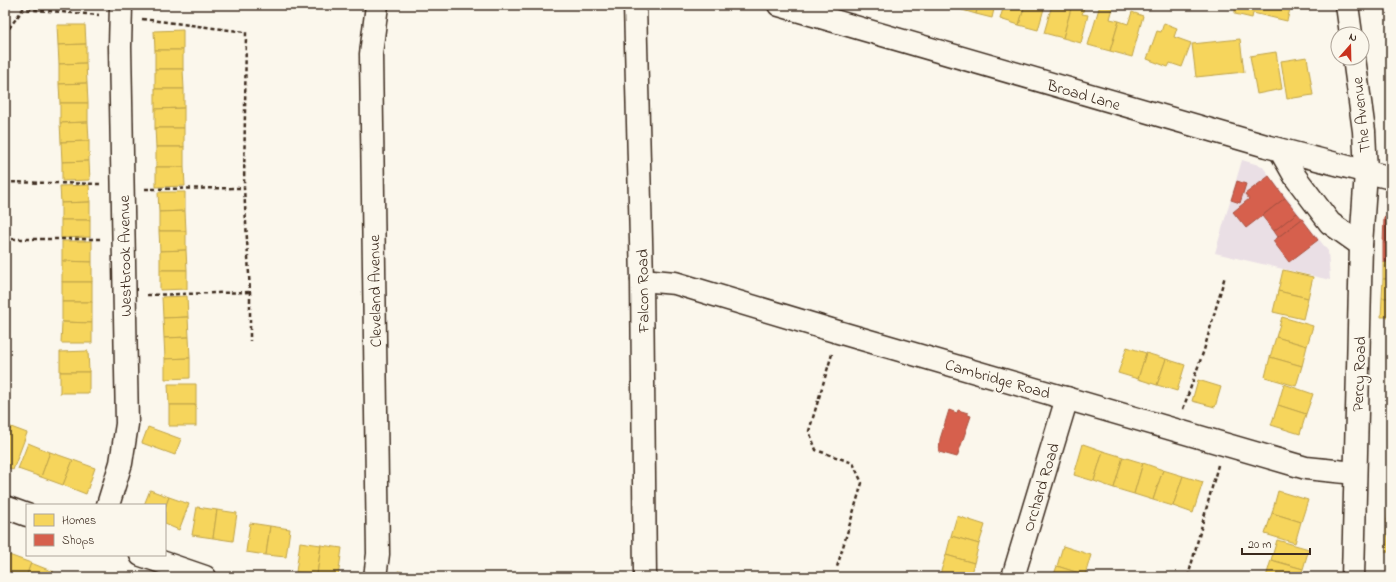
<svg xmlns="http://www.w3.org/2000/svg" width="1396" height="582" viewBox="0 0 1396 582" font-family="'Indie Flower',sans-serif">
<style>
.built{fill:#eadfe5}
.homes{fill:#f6d55c;stroke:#bea249}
.shops{fill:#d6604d;stroke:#a8503f}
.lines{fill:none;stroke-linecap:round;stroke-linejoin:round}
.minor-casing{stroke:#3b2a1e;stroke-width:25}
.path{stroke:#3b2a1e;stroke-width:2.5;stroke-dasharray:4 3;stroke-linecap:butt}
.minor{stroke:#fbf7ec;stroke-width:22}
.labels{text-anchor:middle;stroke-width:4;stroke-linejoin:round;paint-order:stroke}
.street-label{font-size:16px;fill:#3b2a1e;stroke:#fbf7ec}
</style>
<rect width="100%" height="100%" fill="#fbf7ec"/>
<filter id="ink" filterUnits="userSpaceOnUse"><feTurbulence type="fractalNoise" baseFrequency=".025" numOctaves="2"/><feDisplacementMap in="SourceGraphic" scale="8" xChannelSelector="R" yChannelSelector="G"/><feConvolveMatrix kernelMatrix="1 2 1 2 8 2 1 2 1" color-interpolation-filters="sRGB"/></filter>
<g filter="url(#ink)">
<path class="built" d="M1242 160 1262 166 1328 251 1330 280 1215 253Z"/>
<g class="homes">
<path d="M961 5H978L976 14 959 9Z"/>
<path d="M978 5H995L992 18 976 14Z"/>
<path d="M1004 5H1025L1019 25 1000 19Z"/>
<path d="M1025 5H1045L1038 30 1019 25Z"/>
<path d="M1052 5 1057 7 1058 5H1072L1063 38 1044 33Z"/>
<path d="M1072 5H1085L1082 14 1088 15 1081 43 1063 38Z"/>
<path d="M1100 5 1113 8 1110 19 1119 21 1110 51 1088 45Z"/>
<path d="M1235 5H1272L1290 9 1287 21 1253 13 1252 18 1235 14Z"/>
<path d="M1132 12 1143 16 1132 57 1110 51 1119 21 1128 24Z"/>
<path d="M1164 23 1177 28 1174 37 1191 43 1182 67 1170 63 1168 67 1147 59 1157 31 1161 32Z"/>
<path d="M57 25H85L86 44 58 45Z"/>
<path d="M183 30V50H155L154 31Z"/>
<path d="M1240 39 1244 72 1196 77 1192 44Z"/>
<path d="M86 44V63L59 64 58 45Z"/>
<rect x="155" y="50" width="28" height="19"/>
<path d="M1276 52 1282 89 1257 94 1250 56Z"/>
<path d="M1307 57 1313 95 1287 99 1281 61Z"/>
<path d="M86 63 87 83 59 84V64Z"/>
<path d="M155 69H183L184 89H155Z"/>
<path d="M87 83 88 103H60L59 84Z"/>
<path d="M155 89H184V108L155 109Z"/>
<path d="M60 103H88V122L60 123Z"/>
<path d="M184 108V128H155V109Z"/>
<path d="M88 122 89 141 61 142 60 123Z"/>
<path d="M155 128H184V147H156Z"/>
<path d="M89 141V161L62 162 61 142Z"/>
<rect x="156" y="147" width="28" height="20"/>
<path d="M89 161 90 180 62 181V162Z"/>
<path d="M156 167H184L185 186 156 187Z"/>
<path d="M89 185 90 202 61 203 60 186Z"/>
<path d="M158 192H185V211L159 212Z"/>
<path d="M90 202V220H61V203Z"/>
<path d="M185 211 186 231H159V212Z"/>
<path d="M61 220H90V237L61 238Z"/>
<path d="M159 231H186V250L160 251Z"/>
<path d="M62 241H92V262L62 261Z"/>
<path d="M186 250 187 270H160V251Z"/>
<path d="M62 261 92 262V282H62Z"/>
<rect x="1383" y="262" width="8" height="17"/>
<path d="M160 270H187V289L160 290Z"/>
<path d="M1283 270 1313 277 1308 298 1278 291Z"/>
<path d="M1383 279H1391V298H1382Z"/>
<rect x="62" y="282" width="30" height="20"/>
<path d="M1278 291 1308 298 1303 319 1273 312Z"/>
<path d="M187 296 188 317 163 318 162 297Z"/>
<path d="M1382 298H1391V317H1381Z"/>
<path d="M62 302H92V323L62 322Z"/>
<path d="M188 317 189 337 164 338 163 318Z"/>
<path d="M1282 317 1313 326 1307 346 1276 337Z"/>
<path d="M62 322 92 323V343H61Z"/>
<path d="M189 337 190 358 165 359 164 338Z"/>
<path d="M1276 337 1307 346 1302 366 1270 357Z"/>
<path d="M1127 347 1146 353 1138 379 1118 373Z"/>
<rect x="1389" y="348" width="2" height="19"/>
<path d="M88 351 89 372H60V352Z"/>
<path d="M1146 353 1166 359 1157 385 1138 379Z"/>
<path d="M1270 357 1302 366 1296 386 1265 377Z"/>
<path d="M190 358V378L165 379V359Z"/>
<path d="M1166 359 1185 365 1177 391 1157 385Z"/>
<rect x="1389" y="367" width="2" height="18"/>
<rect x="60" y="372" width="29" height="21"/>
<path d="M1198 380 1221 387 1215 407 1192 401Z"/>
<path d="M168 384H196V405H169Z"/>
<path d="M1284 384 1313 394 1306 414 1278 405Z"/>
<path d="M1389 385H1391V403H1388Z"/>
<rect x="169" y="405" width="27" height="21"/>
<path d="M1278 405 1306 414 1300 434 1271 425Z"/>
<path d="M5 424 11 427 5 442Z"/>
<path d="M11 427 27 433 13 470 5 466V442Z"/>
<path d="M148 427 181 439 175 455 142 443Z"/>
<path d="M28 443 50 452 41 477 18 469Z"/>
<path d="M1083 444 1103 451 1094 481 1074 475Z"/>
<path d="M1103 451 1123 457 1114 488 1094 481Z"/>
<path d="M50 452 73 460 63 485 41 477Z"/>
<path d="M1123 457 1143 463 1134 494 1114 488Z"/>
<path d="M73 460 95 468 86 494 63 485Z"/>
<path d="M1143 463 1163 470 1153 500 1134 494Z"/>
<path d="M1390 463H1391V481H1389Z"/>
<path d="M1163 470 1183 476 1173 506 1153 500Z"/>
<path d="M1183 476 1203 482 1193 513 1173 506Z"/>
<rect x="1388" y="489" width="3" height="16"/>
<path d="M150 490 169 497 165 508V505H144Z"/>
<path d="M1278 491 1308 500 1301 522 1272 513Z"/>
<path d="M169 497 189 504 179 530 165 524V508Z"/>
<path d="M1388 505H1391V520H1387Z"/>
<path d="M197 507 217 510 213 538 192 535Z"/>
<path d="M217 510 237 513 233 541 213 538Z"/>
<path d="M1272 513 1301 522 1295 543 1265 534Z"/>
<path d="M957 516 985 525 979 544 951 536Z"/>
<rect x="1387" y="520" width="4" height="16"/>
<path d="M250 523 270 526 266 555 246 552Z"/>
<path d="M270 526 290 529 286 557 266 555Z"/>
<path d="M951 536 979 544 974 563 946 555Z"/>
<path d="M1387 536H1391V552H1386Z"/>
<path d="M1277 540 1309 549 1303 569 1271 560Z"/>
<path d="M300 542 321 545 317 575 296 572Z"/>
<path d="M321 545 342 548 338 577 317 575Z"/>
<path d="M1063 546 1091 555 1085 575 1057 566Z"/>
<path d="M9 555 31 563 26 577H5V566Z"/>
<path d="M946 555 974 563 970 577H949L940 574Z"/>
<path d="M1271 560 1303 569 1300 577H1266Z"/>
<path d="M31 563 54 572 52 577H26Z"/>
<path d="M1057 566 1085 575 1084 577H1053Z"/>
<path d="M398 571 417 577H397Z"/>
</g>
<g class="shops">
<path d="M1269 176 1285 198 1246 228 1233 212 1249 199 1245 194Z"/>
<path d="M1237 181 1246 184 1240 203 1231 200Z"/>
<path d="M1285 198 1297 213 1274 231 1262 216Z"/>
<path d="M1297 213 1302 219 1278 237 1274 231Z"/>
<path d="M1384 217H1391V244L1383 243Z"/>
<path d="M1302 219 1318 240 1289 262 1273 241Z"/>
<path d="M1383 243 1391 244V262H1383Z"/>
<path d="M949 410 957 413 958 410 968 413V415L971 416 957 457 939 452 940 439Z"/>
</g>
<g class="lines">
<defs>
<g id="minor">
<path d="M635 5 642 280 645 577"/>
<path d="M779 5 1266 146 1391 178"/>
<path d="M1347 5 1351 34"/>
<path d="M1280 150 1296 178 1330 223 1361 245"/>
<path d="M642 280 675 283 838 332 1306 468 1355 473"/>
<path d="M108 505 121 463 127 424 120 47 121 5"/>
<path d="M5 507 27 515"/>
<path d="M141 555 205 577"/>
<path d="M375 577 378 554 371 54 377 5"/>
<path d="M1013 577 1067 398"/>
<path d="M1353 577 1361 245 1366 172 1364 131 1354 58"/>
</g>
</defs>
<use href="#minor" class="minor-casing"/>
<g class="path">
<path d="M142 19 246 32 244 188 250 292V341"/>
<path d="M5 34 23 9 99 15"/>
<path d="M5 182 100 184"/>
<path d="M145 189 244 188"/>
<path d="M5 239H101"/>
<path d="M147 295 250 292"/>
<path d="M832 354 809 431 816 450 853 463 862 483 837 567"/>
<path d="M1183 409 1204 350 1225 276"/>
<path d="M1188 577 1218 465"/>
</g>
<use href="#minor" class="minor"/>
</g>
</g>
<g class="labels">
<g class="street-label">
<text transform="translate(1084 94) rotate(16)" y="6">Broad Lane</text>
<text transform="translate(1360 115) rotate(-96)" y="6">The Avenue</text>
<text transform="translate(124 256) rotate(-91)" y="6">Westbrook Avenue</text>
<text transform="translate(374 291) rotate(-91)" y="6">Cleveland Avenue</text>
<text transform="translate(642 291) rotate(-91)" y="6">Falcon Road</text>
<text transform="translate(1358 374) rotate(-88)" y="6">Percy Road</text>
<text transform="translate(998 378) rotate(16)" y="6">Cambridge Road</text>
<text transform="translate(1040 487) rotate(-73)" y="6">Orchard Road</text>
</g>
</g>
<rect width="1396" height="582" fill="none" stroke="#fbf7ec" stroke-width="20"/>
<rect x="10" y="10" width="1376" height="562" fill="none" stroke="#3b2a1e" stroke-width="1.5" filter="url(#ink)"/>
<rect x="26" y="504" width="140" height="52" fill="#fbf7ec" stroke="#aea59a"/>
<rect x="34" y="514" width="20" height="12" fill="#f6d55c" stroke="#aea59a"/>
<text x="62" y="524" font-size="12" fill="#3b2a1e">Homes</text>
<rect x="34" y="534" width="20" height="12" fill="#d6604d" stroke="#aea59a"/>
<text x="62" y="544" font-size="12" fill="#3b2a1e">Shops</text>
<g transform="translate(1350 46) rotate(20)"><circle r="19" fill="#fbf7ec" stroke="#aea59a"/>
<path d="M0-3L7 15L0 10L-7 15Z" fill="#c8321e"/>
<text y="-6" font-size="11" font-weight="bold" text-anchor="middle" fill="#3b2a1e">N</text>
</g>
<path d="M1242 548v6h68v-6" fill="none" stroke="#3b2a1e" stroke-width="2"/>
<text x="1248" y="548" font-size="12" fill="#3b2a1e" stroke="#fbf7ec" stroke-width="3" paint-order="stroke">20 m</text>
</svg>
